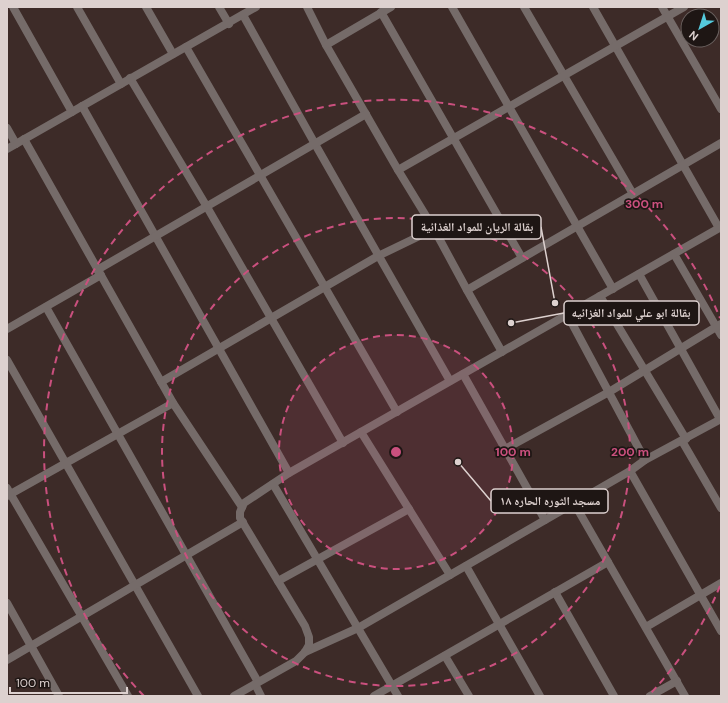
<svg xmlns="http://www.w3.org/2000/svg" width="728" height="703" viewBox="0 0 728 703" font-family="'DM Sans','Noto Naskh Arabic',sans-serif">
<style>
.lines{fill:none;stroke-linecap:round;stroke-linejoin:round}
.minor{stroke:#756b69;stroke-width:8}
.tertiary{stroke:#756b69;stroke-width:8}
.ring{fill:none;stroke:#ca507e;stroke-width:2;stroke-dasharray:7 5}
.centre{fill:#ca507e;stroke:#1e1614;stroke-width:2}
.ring-label{font-size:12px;text-anchor:middle;font-weight:bold;fill:#ca507e;stroke:#1e1614;stroke-width:3.5;stroke-linejoin:round;paint-order:stroke}
.leader{fill:none;stroke:#ddd1cf;stroke-width:1.5}
.callout-dot{fill:#ddd1cf;stroke:#1e1614;stroke-width:1.5}
.callout{fill:#1e1614;stroke:#ddd1cf;stroke-width:1.5}
.callout-label{font-size:12px;text-anchor:middle;font-weight:bold;fill:#ddd1cf}
</style>
<rect width="100%" height="100%" fill="#3d2b28"/>
<g class="lines">
<g class="minor">
<path d="M13 7 72 112"/>
<path d="M77 7 121 84"/>
<path d="M146 7 173 54"/>
<path d="M219 7 229 24"/>
<path d="M307 7 326 45 398 170 434 229 467 290 502 352"/>
<path d="M452 7 613 289"/>
<path d="M524 7 633 194"/>
<path d="M593 7 719 228"/>
<path d="M662 7 721 109"/>
<path d="M381 12 522 258"/>
<path d="M243 15 315 144 450 381"/>
<path d="M326 45 391 7"/>
<path d="M186 47 397 412"/>
<path d="M130 78 207 207 343 443"/>
<path d="M82 106 289 473"/>
<path d="M7 128 16 144"/>
<path d="M24 139 173 403 242 507"/>
<path d="M398 170 684 7"/>
<path d="M674 254 721 335"/>
<path d="M97 270 366 114"/>
<path d="M639 274 720 419"/>
<path d="M467 290 721 143"/>
<path d="M600 296 686 439"/>
<path d="M46 307 258 682"/>
<path d="M567 314 645 460"/>
<path d="M7 329 101 275"/>
<path d="M7 360 198 696"/>
<path d="M463 374 545 520"/>
<path d="M161 382 378 256 434 229"/>
<path d="M361 432 450 575"/>
<path d="M682 441 721 508"/>
<path d="M505 449 609 392 721 324"/>
<path d="M630 471 721 631"/>
<path d="M273 484 398 696"/>
<path d="M7 488 128 696"/>
<path d="M7 496 173 403"/>
<path d="M574 503 685 696"/>
<path d="M466 566 540 696"/>
<path d="M278 581 409 509"/>
<path d="M555 592 614 696"/>
<path d="M7 603 59 696"/>
<path d="M646 627 721 583"/>
<path d="M305 652 358 628 630 471 645 460 721 419"/>
<path d="M445 656 469 696"/>
<path d="M7 660 243 522"/>
<path d="M255 684 261 696"/>
<path d="M234 696 296 661 305 652 309 645V637L305 626 240 518V512L244 503 289 473 721 227"/>
<path d="M374 696 608 562"/>
<path d="M650 696 677 681"/>
</g>
<path class="tertiary" d="M7 149 256 7"/>
</g>
<circle cx="396" cy="452" r="117" fill="#ca507e" fill-opacity=".12"/>
<g class="ring">
<circle cx="396" cy="452" r="117"/>
<circle cx="396" cy="452" r="234"/>
<path d="M720 586A351 351 0 0 1 648 696M144 696A351 351 0 1 1 720 318"/>
</g>
<circle cx="396" cy="452" r="6" class="centre"/>
<g class="ring-label">
<text x="644" y="208">300 m</text>
<text x="513" y="456">100 m</text>
<text x="630" y="456">200 m</text>
</g>
<path class="leader" d="M555 303L541 227M511 323L564 313M458 462L491 501"/>
<g class="callout-dot">
<circle cx="555" cy="303" r="4"/>
<circle cx="511" cy="323" r="4"/>
<circle cx="458" cy="462" r="4"/>
</g>
<g class="callout">
<rect x="412" y="215" width="129" height="24" rx="4"/>
<rect x="564" y="301" width="135" height="24" rx="4"/>
<rect x="491" y="489" width="117" height="24" rx="4"/>
</g>
<g class="callout-label">
<text x="477" y="231">بقالة الريان للمواد الغذائية</text>
<text x="631" y="317">بقالة ابو علي للمواد الغزائيه</text>
<text x="550" y="505">مسجد الثوره الحاره ١٨</text>
</g>
<rect width="728" height="703" fill="none" stroke="#ddd1cf" stroke-width="16"/>
<g transform="translate(700 28) rotate(219)"><circle r="19" fill="#1e1614" stroke="#6a615f"/>
<path d="M0-3L7 15L0 10L-7 15Z" fill="#54cadd"/>
<text y="-6" font-size="11" font-weight="bold" text-anchor="middle" fill="#ddd1cf">N</text>
</g>
<path d="M10 687v6h117v-6" fill="none" stroke="#ddd1cf" stroke-width="2"/>
<text x="16" y="687" font-size="12" fill="#ddd1cf" stroke="#1e1614" stroke-width="3" paint-order="stroke">100 m</text>
</svg>
